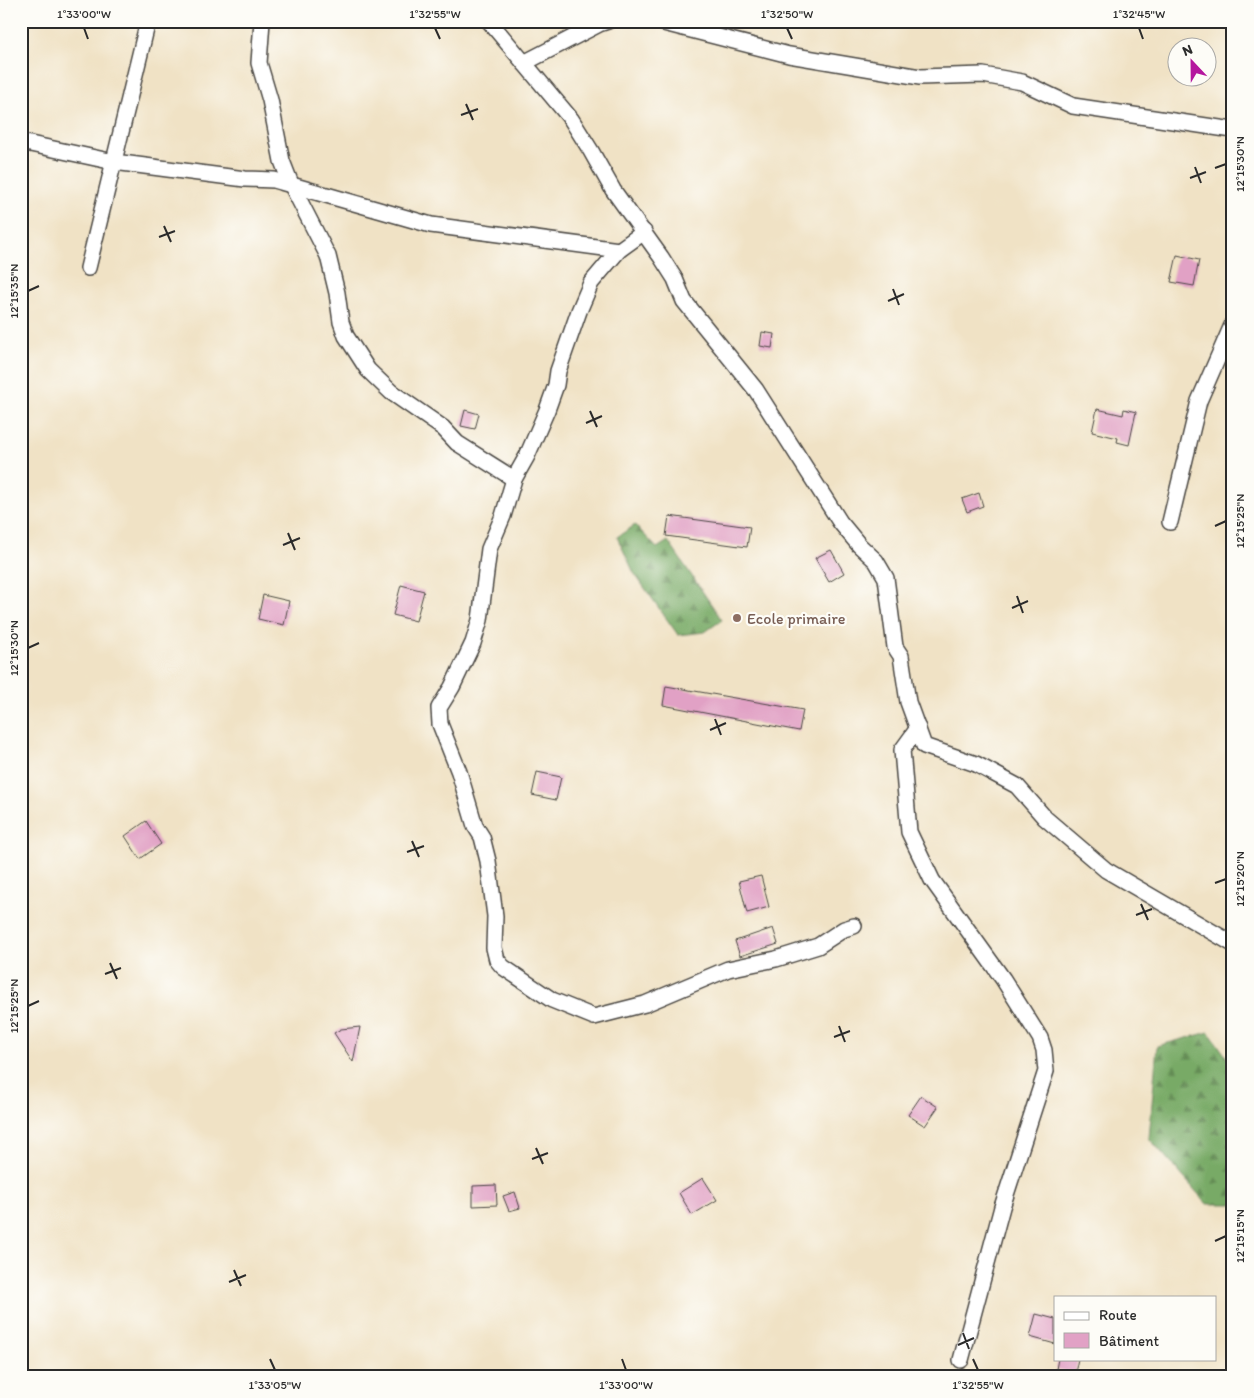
<svg xmlns="http://www.w3.org/2000/svg" width="1254" height="1398" viewBox="0 0 1254 1398" font-family="Itim,sans-serif">
<style>
.forest{fill:url(#forest-firs);stroke:#526a48}
.building{fill:#e1a1c5}
.lines{fill:none;stroke-linecap:round;stroke-linejoin:round}
.street-casing{stroke:#494642;stroke-width:18}
.street{stroke:#fff;stroke-width:15}
.ticks{fill:none;stroke:#2b2b2b;stroke-width:2}
.education-dot{fill:#8d6e63;stroke:#fdfcf7;stroke-width:2}
.labels{text-anchor:middle;stroke-width:4.5;stroke-linejoin:round;paint-order:stroke}
.education-label{font-size:16px;fill:#785e54;stroke:#fdfcf7;text-anchor:start}
.neatline{fill:none;stroke:#2b2b2b;stroke-width:2}
.ticks-label{font-size:12px;text-anchor:middle;fill:#2b2b2b}
</style>
<defs>
<pattern id="forest-firs" width="22" height="20" patternUnits="userSpaceOnUse" patternTransform="scale(1.25)"><rect width="22" height="20" fill="#78aa66"/><path d="M5 1l3.5 6h-7zM16 11l3.5 6h-7z" fill="#638b54"/></pattern>
</defs>
<rect width="100%" height="100%" fill="#fdfcf7"/>
<filter id="ink" filterUnits="userSpaceOnUse"><feTurbulence type="fractalNoise" baseFrequency=".02" numOctaves="2"/><feDisplacementMap in="SourceGraphic" scale="10" xChannelSelector="R" yChannelSelector="G"/><feConvolveMatrix kernelMatrix="1 2 1 2 8 2 1 2 1" color-interpolation-filters="sRGB"/></filter>
<filter id="wash" filterUnits="userSpaceOnUse"><feTurbulence type="fractalNoise" baseFrequency=".0096" numOctaves="4" result="noise"/><feDisplacementMap in="SourceGraphic" scale="20" xChannelSelector="R" yChannelSelector="G"/><feGaussianBlur stdDeviation="1.12" result="paint"/><feColorMatrix in="noise" values="0 0 0 0 0 0 0 0 0 0 0 0 0 0 0 0 0 1.4 0 .05"/><feComposite in="paint" operator="in"/></filter>
<g filter="url(#wash)">
<rect width="100%" height="100%" fill="#f0e2c5"/>
<g class="forest">
<path d="M635 525 657 548 668 541 722 620 705 632 678 635 634 573 617 537Z"/>
<path d="M1209 1032 1233 1066V1204H1207L1149 1138 1157 1046Z"/>
<path d="M1233 1260V1369L1229 1367 1228 1282Z"/>
</g>
<g id="blocks">
<g class="building">
<path d="M1177 255 1199 260 1194 286 1171 282Z"/>
<path d="M762 332 774 334 772 348 760 346Z"/>
<path d="M1097 409 1123 415 1124 409 1136 412 1129 445 1117 442 1118 438 1092 432Z"/>
<path d="M465 410 479 414 475 429 461 426Z"/>
<path d="M979 493 983 506 967 512 962 499Z"/>
<path d="M669 516 750 527 747 547 666 536Z"/>
<path d="M831 550 844 573 829 582 815 558Z"/>
<path d="M401 585 424 591 416 621 393 615Z"/>
<path d="M263 595 289 601 284 625 258 619Z"/>
<path d="M666 686 803 710 799 731 663 705Z"/>
<path d="M537 772 561 777 556 800 532 795Z"/>
<path d="M146 821 161 844 140 859 125 836Z"/>
<path d="M761 876 769 907 747 913 739 881Z"/>
<path d="M773 928 778 944 740 956 735 941Z"/>
<path d="M360 1027 353 1062 334 1033 341 1029Z"/>
<path d="M921 1096 938 1107 925 1126 908 1115Z"/>
<path d="M703 1178 717 1200 692 1215 679 1193Z"/>
<path d="M496 1185 497 1205 473 1206V1186Z"/>
<path d="M515 1192 520 1208 509 1211 503 1196Z"/>
<path d="M1036 1314 1055 1319V1344L1030 1337Z"/>
<path d="M1058 1359H1078L1075 1373 1056 1369Z"/>
</g>
</g>
</g>
<g filter="url(#ink)">
<use href="#blocks" fill-opacity="0" stroke="#494642" stroke-width="1"/>
<g class="lines">
<defs>
<g id="street">
<path d="M262 21 259 63 270 100 282 161 291 184 328 256 337 293 341 322 346 336 368 370 391 392 443 428 457 443 514 479"/>
<path d="M489 21 571 119 591 151 613 190 661 257 675 279 684 301 756 390 840 522 859 545 876 561 886 578 895 647 901 656 908 702 924 746 976 764 1017 786 1045 818 1106 870 1233 944"/>
<path d="M656 21 789 55 920 77 983 75 1022 82 1073 106 1233 130"/>
<path d="M524 63 599 24 608 21"/>
<path d="M21 142 114 162 245 179 274 180 431 225 619 250"/>
<path d="M644 232 619 250 591 283 579 311 558 371 556 385 547 410 527 456 514 479 503 516 489 549 480 620 473 643 452 687 439 708 440 724 459 772 475 826 482 837 488 861 495 916 494 948 497 960 503 967 552 1000 594 1017 645 1004 728 969 776 959 818 946 844 929 854 926"/>
<path d="M88 268 148 21"/>
<path d="M1170 522 1199 401 1233 323"/>
<path d="M918 728 902 750 909 832 932 880 1003 979 1040 1038 1044 1050 1046 1071 1002 1207 961 1360"/>
</g>
</defs>
<use href="#street" class="street-casing"/>
<use href="#street" class="street"/>
</g>
</g>
<path class="ticks" d="M84 28 88 39M435 28 440 39M787 28 792 39M1139 28 1143 39M466 104 473 120M461 115 478 109M1195 167 1201 183M1215 168 1226 164M1190 178 1206 172M164 226 171 242M159 237 175 231M893 289 899 305M28 291 39 286M888 301 904 294M590 411 597 427M586 423 602 416M1215 526 1226 521M288 533 295 550M283 545 300 538M1017 596 1023 613M1012 608 1028 601M28 648 39 643M715 719 721 735M710 730 726 723M412 841 419 857M407 852 424 846M1215 883 1226 879M1141 904 1148 920M1136 915 1152 909M110 963 117 979M105 974 121 968M28 1006 39 1001M839 1026 845 1042M834 1037 850 1031M536 1148 543 1164M532 1159 548 1153M1215 1241 1226 1236M234 1270 241 1286M229 1282 246 1275M963 1333 969 1349M958 1345 974 1338M270 1359 275 1370M622 1359 626 1370M973 1359 978 1370"/>
<circle class="education-dot" cx="737" cy="618" r="5"/>
<g class="labels">
<g class="education-label">
<text x="747" y="624">Ecole primaire</text>
</g>
</g>
<rect width="1254" height="1398" fill="none" stroke="#fdfcf7" stroke-width="55"/>
<rect x="1054" y="1296" width="162" height="65" fill="#fdfcf7" stroke="#a9a8a5"/>
<rect x="1064" y="1312" width="25" height="8" fill="#ffffff" stroke="#a9a8a5"/>
<text x="1099" y="1320" font-size="15" fill="#2b2b2b">Route</text>
<rect x="1064" y="1333" width="25" height="15" fill="#e1a1c5" stroke="#a9a8a5"/>
<text x="1099" y="1346" font-size="15" fill="#2b2b2b">Bâtiment</text>
<g transform="translate(1192 62) rotate(338)"><circle r="24" fill="#fdfcf7" stroke="#a9a8a5"/>
<path d="M0-4L9 19L0 12L-9 19Z" fill="#b5179e"/>
<text y="-8" font-size="14" font-weight="bold" text-anchor="middle" fill="#2b2b2b">N</text>
</g>
<rect x="28" y="28" width="1198" height="1342" class="neatline"/>
<g class="ticks-label">
<text x="84" y="18">1°33'00"W</text>
<text x="435" y="18">1°32'55"W</text>
<text x="787" y="18">1°32'50"W</text>
<text x="1139" y="18">1°32'45"W</text>
<text transform="translate(1240 164) rotate(-90)" y="4">12°15'30"N</text>
<text transform="translate(14 291) rotate(-90)" y="4">12°15'35"N</text>
<text transform="translate(1240 521) rotate(-90)" y="4">12°15'25"N</text>
<text transform="translate(14 648) rotate(-90)" y="4">12°15'30"N</text>
<text transform="translate(1240 879) rotate(-90)" y="4">12°15'20"N</text>
<text transform="translate(14 1006) rotate(-90)" y="4">12°15'25"N</text>
<text transform="translate(1240 1236) rotate(-90)" y="4">12°15'15"N</text>
<text x="275" y="1389">1°33'05"W</text>
<text x="626" y="1389">1°33'00"W</text>
<text x="978" y="1389">1°32'55"W</text>
</g>
</svg>
